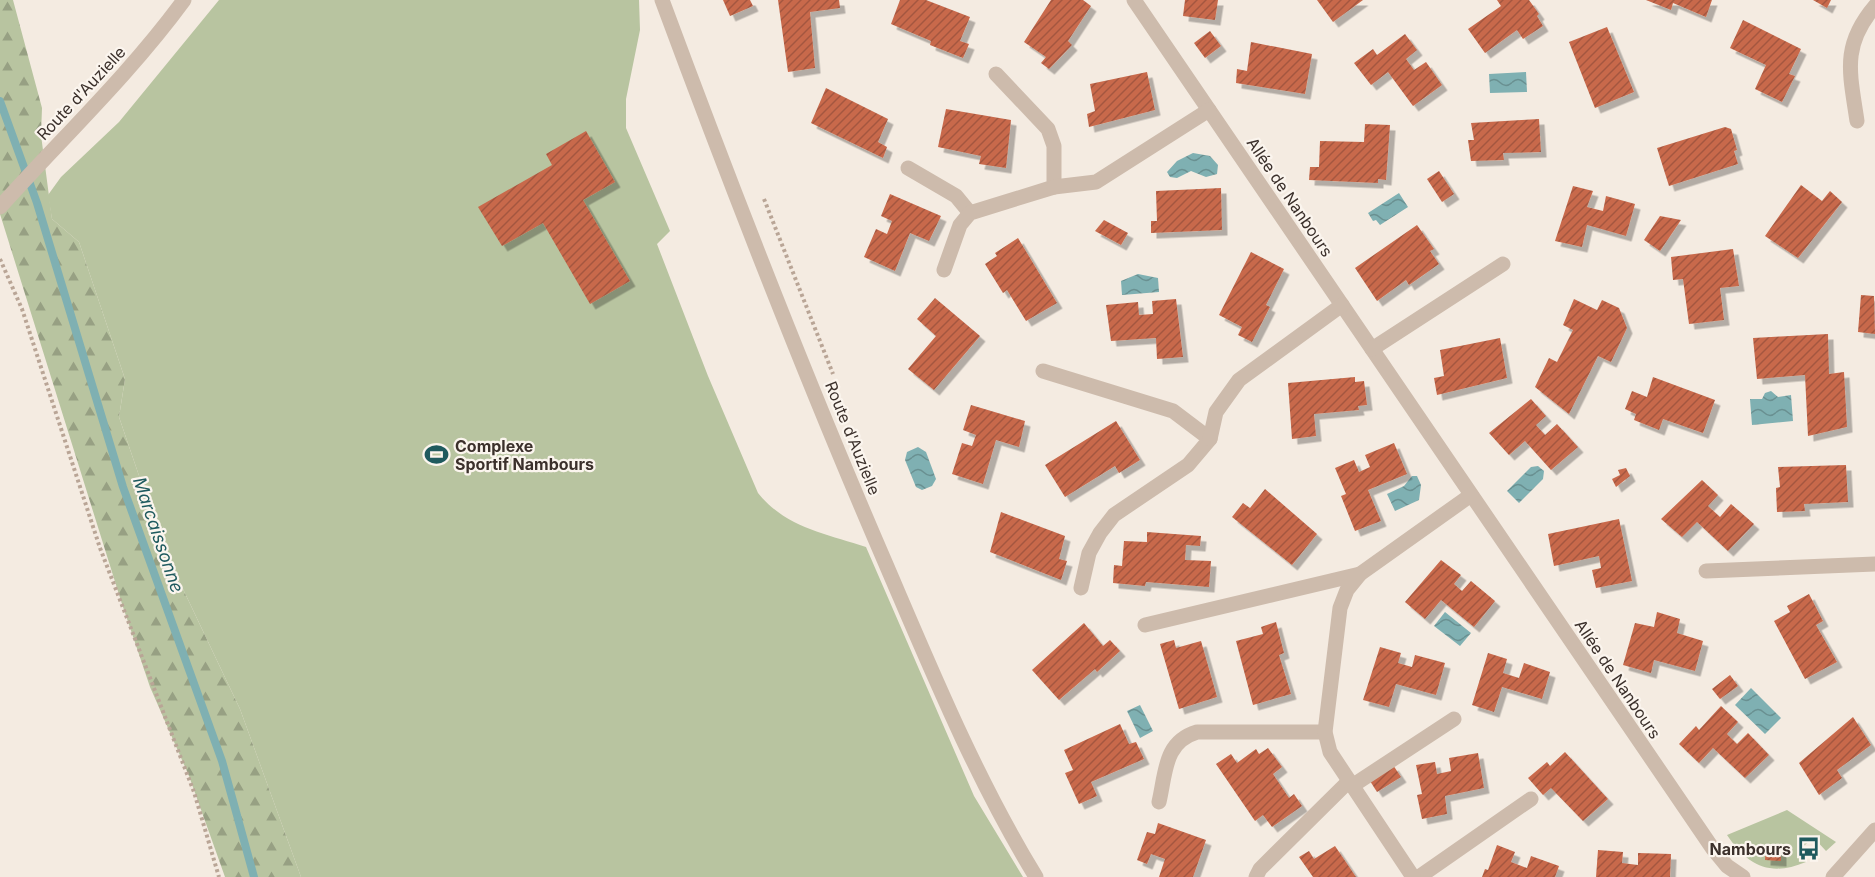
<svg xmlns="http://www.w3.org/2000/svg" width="1875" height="877" viewBox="0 0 1875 877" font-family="Inter,sans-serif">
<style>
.green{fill:#b8c4a0}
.forest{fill:url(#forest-firs)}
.water{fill:url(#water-waves)}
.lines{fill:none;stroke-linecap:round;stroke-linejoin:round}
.stream{stroke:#7fb0b2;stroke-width:8}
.building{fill:url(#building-hatch);filter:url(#shadow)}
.path{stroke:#b9a596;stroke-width:4;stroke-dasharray:3 3;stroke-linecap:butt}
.service{stroke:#cdbbac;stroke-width:15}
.minor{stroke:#cdbbac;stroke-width:15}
.tertiary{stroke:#cdbbac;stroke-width:15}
.labels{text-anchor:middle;stroke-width:4.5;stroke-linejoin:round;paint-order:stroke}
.street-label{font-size:16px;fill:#3b302b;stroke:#fbf5ee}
.poi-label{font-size:16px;font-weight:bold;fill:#3b302b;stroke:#fbf5ee;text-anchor:start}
.water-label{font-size:18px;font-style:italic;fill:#1f5a5e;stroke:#fbf5ee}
</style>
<defs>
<pattern id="forest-firs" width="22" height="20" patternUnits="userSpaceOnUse" patternTransform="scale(1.5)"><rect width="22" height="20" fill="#b8c4a0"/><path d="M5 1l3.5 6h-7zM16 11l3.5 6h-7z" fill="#97a083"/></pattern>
<pattern id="water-waves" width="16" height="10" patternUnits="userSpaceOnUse" patternTransform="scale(1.5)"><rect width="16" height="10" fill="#7fb0b2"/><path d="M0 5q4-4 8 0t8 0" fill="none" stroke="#699091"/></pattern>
<pattern id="building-hatch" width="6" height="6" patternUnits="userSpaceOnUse" patternTransform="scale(1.5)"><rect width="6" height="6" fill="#c8694b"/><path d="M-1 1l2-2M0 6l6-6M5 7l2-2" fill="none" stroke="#a4573f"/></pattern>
<filter id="shadow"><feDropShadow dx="5.5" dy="5.5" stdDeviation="0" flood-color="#0004"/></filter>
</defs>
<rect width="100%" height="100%" fill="#f4ebe1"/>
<g class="green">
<path d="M219 0H639L640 30 626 99V128L670 231 657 244 708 376 758 493C785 527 826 534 866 547L974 796 1023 877H301L240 709 164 549 119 417 125 379 79 242 52 219 48 195 61 177 119 122Z"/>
<path d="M1787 810 1836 842 1826 851 1814 838 1797 851 1806 862C1770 877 1748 866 1727 835Z"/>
</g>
<path class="forest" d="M0 0H13L42 108 41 135 52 219 79 242 125 379 119 417 164 549 240 709 301 877H225L189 776 150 687 122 604 0 214Z"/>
<g class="water">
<path d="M1526 72 1527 92 1490 93 1489 74Z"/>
<path d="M1193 153 1210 156 1218 165 1217 174 1206 177 1191 171 1177 178 1170 177 1167 172 1177 161Z"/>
<path d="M1399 193 1408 207 1380 225 1376 220 1373 221 1368 213Z"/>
<path d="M1138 274 1158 278 1159 292 1122 295 1121 281Z"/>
<path d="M1771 391 1778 397 1791 395 1793 421 1752 425 1750 399H1762L1765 393Z"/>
<path d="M918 447 926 452 936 479 932 486 922 490 916 487 905 460 907 452Z"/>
<path d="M1538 466 1544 471 1543 479 1519 503 1507 491 1531 467Z"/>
<path d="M1412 476H1417L1421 485 1419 500 1395 511 1387 494 1404 486Z"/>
<path d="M1445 612 1471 633 1460 646 1434 626Z"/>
<path d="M1751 688 1781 718 1765 734 1735 705Z"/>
<path d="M1140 705 1153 731 1140 738 1127 711Z"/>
</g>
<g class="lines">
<path class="stream" d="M0 101 37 203 123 487 222 761 254 877"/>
</g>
<g class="building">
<path d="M723 0H750L753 6 730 16Z"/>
<path d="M778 0H839L840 8 810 12 815 68 788 72Z"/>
<path d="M900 0H926L970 17 960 41 969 44 963 58 930 45 931 41 891 24Z"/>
<path d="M1051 0H1083L1091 6 1068 41 1072 45 1049 69 1041 63 1046 57 1024 42Z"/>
<path d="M1185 0H1218L1215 20 1183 16Z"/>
<path d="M1317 0H1363L1333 22Z"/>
<path d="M1497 0H1529L1539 14 1537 16 1543 26 1523 39 1517 30 1485 53 1468 29 1501 6Z"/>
<path d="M1646 0H1712L1706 17 1673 3 1671 10Z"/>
<path d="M1813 0H1831L1827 8Z"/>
<path d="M1743 20 1801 49 1789 74 1795 76 1782 102 1755 89 1766 65 1730 48Z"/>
<path d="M1607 27 1634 92 1595 108 1569 42Z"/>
<path d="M1210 31 1221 46 1205 58 1194 43Z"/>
<path d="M1405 34 1417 50 1406 59 1414 70 1426 62 1442 85 1413 106 1388 72 1371 85 1354 63 1373 49 1377 55Z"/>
<path d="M1251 42 1312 54 1305 94 1236 83 1237 69 1247 71Z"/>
<path d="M1147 72 1155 110 1089 127 1087 114 1095 111 1090 84Z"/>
<path d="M826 88 888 119 878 142 887 147 883 158 811 123Z"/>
<path d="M946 109 1011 120 1006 168 979 164 981 156 938 147Z"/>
<path d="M1539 119 1541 152 1503 153 1504 160 1471 161 1468 140H1474L1471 123Z"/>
<path d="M1365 124 1390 125 1386 180 1378 179V183L1309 180 1310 167H1319L1320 141 1364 142Z"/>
<path d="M1725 127 1731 129 1737 150 1734 151 1738 164 1669 186 1657 148Z"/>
<path d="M586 131 615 182 583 200 630 281 590 304 543 223 502 246 478 207 552 165 546 154Z"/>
<path d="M1439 171 1454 194 1442 202 1427 179Z"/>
<path d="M1801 185 1822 201 1830 191 1842 202 1798 258 1765 236Z"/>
<path d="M1573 186 1593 191 1587 207 1603 211 1606 196 1635 204 1626 236 1587 225 1582 247 1555 241Z"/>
<path d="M1221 188 1222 230 1151 233V221H1157L1156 191Z"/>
<path d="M890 194 941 216 929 241 910 233 895 271 864 257 876 229 887 234 892 221 881 216Z"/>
<path d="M1660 216 1681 220 1660 251 1644 240Z"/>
<path d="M1104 220 1128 233 1121 245 1095 231Z"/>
<path d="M1417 225 1434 249 1430 251 1439 264 1409 285 1406 280 1377 301 1355 268Z"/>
<path d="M1018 238 1057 303 1026 321 1007 290 1003 293 985 264 997 256 995 253Z"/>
<path d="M1733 249 1739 286 1720 288 1724 320 1689 324 1683 279 1673 280 1671 257Z"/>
<path d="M1251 252 1284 269 1266 305 1270 307 1252 342 1238 335 1242 327 1219 315Z"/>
<path d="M1861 295 1874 296 1875 334 1858 332Z"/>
<path d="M935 298 980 336 934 390 908 369 936 336 917 319Z"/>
<path d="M1176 299 1183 357 1157 359 1156 338 1111 341 1106 305 1138 302 1139 315 1153 314 1152 301Z"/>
<path d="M1574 299 1597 310 1602 300 1619 308 1627 328 1611 362 1598 356 1569 414 1535 387 1549 358 1557 362 1573 330 1563 325Z"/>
<path d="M1828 334 1829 374 1844 372 1847 427 1808 436 1805 375 1757 379 1753 338Z"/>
<path d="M1500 338 1507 378 1437 395 1434 378 1444 376 1440 350Z"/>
<path d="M1355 377V382L1364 381 1367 405 1358 406 1359 410 1314 414 1316 436 1292 439 1288 383Z"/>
<path d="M1653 377 1715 400 1703 433 1663 419 1659 430 1634 420 1636 414 1625 409 1632 391 1647 397Z"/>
<path d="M1531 399 1546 416 1536 425 1545 435 1557 424 1578 447 1551 470 1525 441 1509 455 1489 433Z"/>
<path d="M971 405 1025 421 1019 447 996 440 983 484 952 474 962 443 972 446 976 435 963 430Z"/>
<path d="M1116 421 1140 460 1119 473 1115 466 1065 497 1045 465Z"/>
<path d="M1394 443 1407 474 1368 490 1381 521 1355 531 1341 496 1346 494 1335 468 1354 460 1359 472 1370 467 1365 455Z"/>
<path d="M1846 465 1848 502 1804 504 1805 511 1777 512 1776 488 1780 487 1778 467Z"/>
<path d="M1626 468 1630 476 1616 487 1612 479 1620 475 1618 470Z"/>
<path d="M1702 480 1718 495 1708 506 1720 517 1731 504 1754 524 1728 551 1697 522 1682 537 1661 519Z"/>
<path d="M1265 489 1317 534 1292 565 1232 517 1243 503 1250 508Z"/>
<path d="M1001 512 1065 536 1059 559 1067 561 1061 580 990 552Z"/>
<path d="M1619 519 1632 581 1596 588 1592 570 1601 568 1599 556 1554 566 1548 534Z"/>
<path d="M1147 532 1201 536 1200 546 1186 545 1185 560 1211 561 1209 587 1146 582 1145 586 1113 583 1114 565 1122 566 1124 541 1147 542Z"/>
<path d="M1441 560 1461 575 1454 584 1462 591 1471 581 1495 601 1474 627 1441 600 1425 619 1405 602Z"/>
<path d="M1809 594 1823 621 1816 625 1837 662 1805 679 1774 621 1790 612 1787 606Z"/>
<path d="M1657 612 1680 619 1677 633 1703 641 1695 671 1654 660 1651 673 1623 665 1635 623 1654 627Z"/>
<path d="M1276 622 1284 653 1279 655 1291 694 1253 705 1236 641 1263 634 1261 627Z"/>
<path d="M1084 623 1103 646 1110 640 1120 651 1097 672 1095 669 1059 700 1032 670Z"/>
<path d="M1174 640 1176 648 1201 641 1217 697 1179 709 1160 644Z"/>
<path d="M1380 647 1401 653 1398 663 1412 667 1415 655 1445 663 1436 695 1396 684 1389 707 1363 700Z"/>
<path d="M1488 653 1507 659 1503 673 1519 678 1524 663 1550 672 1542 699 1502 687 1494 712 1472 705Z"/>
<path d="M1730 675 1738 686 1720 699 1712 689Z"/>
<path d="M1721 706 1738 722 1727 734 1737 744 1748 733 1769 755 1745 778 1713 748 1699 763 1679 744 1696 726 1699 730Z"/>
<path d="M1853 717 1871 745 1837 770 1842 778 1819 795 1799 763Z"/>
<path d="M1120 724 1129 744 1136 742 1144 759 1091 782 1097 796 1079 804 1065 773 1073 770 1064 750Z"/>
<path d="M1268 748 1282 767 1273 774 1289 798 1294 794 1302 806 1272 827 1263 815 1255 821 1216 764 1231 754 1237 763 1256 749 1259 754Z"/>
<path d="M1565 752 1608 799 1583 821 1551 788 1543 795 1528 778 1547 762 1550 766Z"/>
<path d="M1478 753 1484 788 1445 796 1447 814 1422 819 1417 795 1422 794 1416 765 1435 762 1437 774 1451 771 1449 758Z"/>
<path d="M1393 765 1401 777 1377 792 1370 781Z"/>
<path d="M1158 823 1206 840 1193 877H1159L1165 859 1151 854 1147 864 1137 860 1147 832 1155 834Z"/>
<path d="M1497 845 1515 852 1511 862 1527 868 1531 856 1559 866 1555 877H1482L1485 869 1488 870Z"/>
<path d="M1766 845H1781V861L1765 860Z"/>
<path d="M1335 846 1356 877H1313L1299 857 1309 851 1314 859Z"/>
<path d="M1598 850 1623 852 1622 863 1638 865V853L1671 854 1670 877H1596Z"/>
</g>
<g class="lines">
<g class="path">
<path d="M764 199 833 374"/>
<path d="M0 259 22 309 100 548 194 792 219 877"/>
</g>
<g class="service">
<path d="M908 168 956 196 970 213"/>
<path d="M944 270 960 225 970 213 1054 187V146L1048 129 996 74"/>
<path d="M1043 371 1173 411 1210 439 1188 465 1114 515 1100 533 1089 553 1081 588"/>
<path d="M1706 571 1875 564"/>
<path d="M1145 625 1360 574"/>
<path d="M1352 786 1454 719"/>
<path d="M1159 802C1166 772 1164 742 1197 732H1325"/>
<path d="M1256 877 1260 869 1349 781"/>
<path d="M1419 877 1531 799"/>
</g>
<g class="minor">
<path d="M1134 0 1713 849 1727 866 1743 877"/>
<path d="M1857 121C1850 73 1841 46 1875 6"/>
<path d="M1054 187 1096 182 1209 110"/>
<path d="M1372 349 1503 264"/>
<path d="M1210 439 1216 412 1239 380 1342 305"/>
<path d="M1413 877 1330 752 1325 732 1340 608 1347 590 1360 574 1471 495"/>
<path d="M1833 877 1875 830"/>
</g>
<g class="tertiary">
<path d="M662 0C732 189 805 377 885 562 931 669 975 777 1036 877"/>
<path d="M0 207C62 138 129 75 184 0"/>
</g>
</g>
<defs>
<symbol id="stadium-bare" viewBox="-9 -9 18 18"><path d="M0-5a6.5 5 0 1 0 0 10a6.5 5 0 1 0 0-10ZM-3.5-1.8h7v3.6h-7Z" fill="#1f5a5e" stroke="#fbf5ee" stroke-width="2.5" paint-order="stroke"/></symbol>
<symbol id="bus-bare" viewBox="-9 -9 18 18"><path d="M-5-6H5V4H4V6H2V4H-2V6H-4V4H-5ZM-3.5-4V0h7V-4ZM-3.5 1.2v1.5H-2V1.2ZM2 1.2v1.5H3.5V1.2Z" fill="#1f5a5e" stroke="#fbf5ee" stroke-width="2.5" paint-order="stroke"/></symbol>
</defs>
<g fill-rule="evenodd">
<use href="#stadium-bare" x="420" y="438" width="33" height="33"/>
<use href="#bus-bare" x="1792" y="832" width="33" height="33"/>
</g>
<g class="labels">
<g class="street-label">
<text transform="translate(81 93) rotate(-47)" y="6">Route d'Auzielle</text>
<text transform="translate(1290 197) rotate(56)" y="6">Allée de Nanbours</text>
<text transform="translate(853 438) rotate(68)" y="6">Route d'Auzielle</text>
<text transform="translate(1618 679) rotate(56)" y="6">Allée de Nanbours</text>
</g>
<g class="poi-label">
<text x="455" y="452">Complexe<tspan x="455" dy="18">Sportif Nambours</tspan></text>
<text x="1791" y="855" text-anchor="end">Nambours</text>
</g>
<g class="water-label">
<text transform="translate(158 535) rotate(71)" y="6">Marcaissonne</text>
</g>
</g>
</svg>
